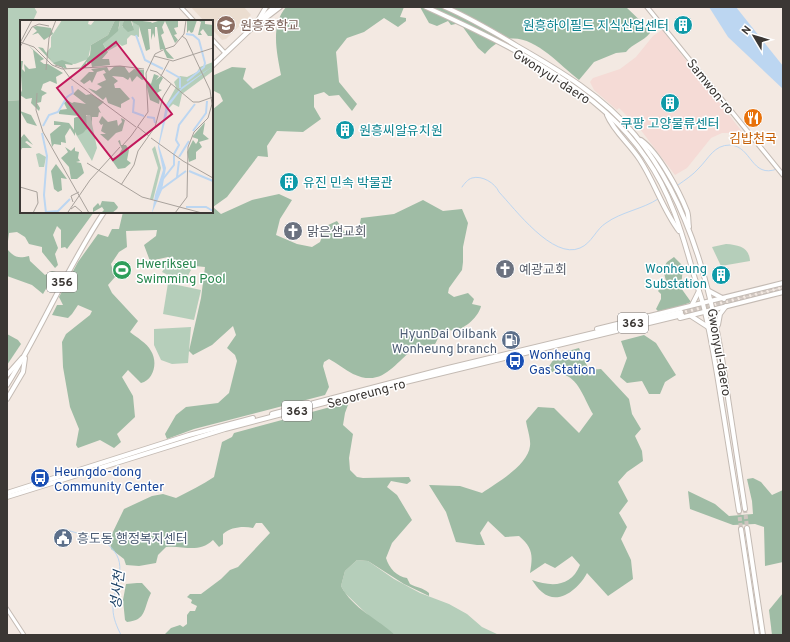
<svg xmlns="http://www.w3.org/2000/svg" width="790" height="642" viewBox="0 0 790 642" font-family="Overpass,'Noto Sans KR',sans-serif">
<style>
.industrial{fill:#f5dbd6}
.built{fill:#ebddd0}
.green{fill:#b5ceba}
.forest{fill:#9fbca5}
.water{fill:#bcd6f1}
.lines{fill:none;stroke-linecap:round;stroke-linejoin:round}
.stream{stroke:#bcd6f1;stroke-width:1}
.primary-tunnel{stroke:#cec5bf;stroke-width:4;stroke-dasharray:4 2;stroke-linecap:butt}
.trunk-tunnel{stroke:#cec5bf;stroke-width:4;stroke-dasharray:4 2;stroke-linecap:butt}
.tertiary-casing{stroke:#c4bbb4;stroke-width:5}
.secondary-casing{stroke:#c4bbb4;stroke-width:5.5}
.primary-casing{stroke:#c4bbb4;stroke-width:6}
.trunk-casing{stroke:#c4bbb4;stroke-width:6}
.tertiary{stroke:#fff;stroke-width:3}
.secondary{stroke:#fff;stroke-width:3.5}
.primary{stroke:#fff;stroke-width:4}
.trunk{stroke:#fff;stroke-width:4}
.labels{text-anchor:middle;stroke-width:3;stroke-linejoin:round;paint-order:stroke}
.shield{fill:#fff;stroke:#767371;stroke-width:1}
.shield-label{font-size:12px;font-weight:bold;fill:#3b3734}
.education-label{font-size:13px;fill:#785e54;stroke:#fff;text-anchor:start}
.culture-label{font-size:13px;fill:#0d838f;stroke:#fff;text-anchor:end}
.street-label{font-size:13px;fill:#3b3734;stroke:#fff}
.food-label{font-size:13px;fill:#c56008;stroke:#fff}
.worship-label{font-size:13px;fill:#5b616d;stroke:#fff;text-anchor:start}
.leisure-label{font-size:13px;fill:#27864d;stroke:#fff;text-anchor:start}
.service-label{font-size:13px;fill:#4e5e75;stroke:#fff;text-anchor:end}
.transit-label{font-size:13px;fill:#164399;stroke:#fff;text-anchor:start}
.water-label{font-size:14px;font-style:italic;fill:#1b4166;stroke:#fff}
.inset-river{fill:none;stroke:#bcd6f1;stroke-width:2}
.inset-road{fill:none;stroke:#a9a29c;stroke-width:1}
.view{fill:#c2185b;fill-opacity:0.15;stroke:#c2185b;stroke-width:2}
.inset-edge{fill:none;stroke:#3b3734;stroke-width:2}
</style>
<rect width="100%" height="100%" fill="#f3e9e2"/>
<path class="industrial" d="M662 30 740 129 745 137 734 133H722L711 138 687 168 675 175 640 129 619 108 617 110 594 90 590 82 593 78 620 69 636 57 653 36Z"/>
<path class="built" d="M191 7H244L251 15 226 39 222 40 212 29V21H204Z"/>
<g class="green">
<path d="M7 7H34L37 12 33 21H21V100L7 101Z"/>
<path d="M726 244C739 245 749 247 750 261L721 266 712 247Z"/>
<path d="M170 259 191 270 184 283 162 272Z"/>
<path d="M168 283 201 290 194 320 163 314Z"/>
<path d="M191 327 188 363 172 364 161 360 154 345V329Z"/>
<path d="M357 560 368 561 394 579 420 593 449 604 467 614 482 627 499 635H395L372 619 345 593 341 586 345 571Z"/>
</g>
<g class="forest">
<path d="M286 7H404L400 17 406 18V21L398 27 384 18 364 32 347 38 336 52 339 82 357 104 352 111 339 95 329 96 324 92 314 95V107L321 119 303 132 277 131 267 146 268 157 258 156 227 197 213 207 221 214 252 200 279 194 292 200 280 219 276 235 297 244 312 247 320 242 326 226 337 221 346 234 358 232 361 218 394 214 423 200 443 211 462 209 468 223 463 247V262L462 270 449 288 448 293 454 297 468 293 474 299 472 304 481 306C479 316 466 328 456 330 451 332 446 327 441 333 439 335 437 341 435 344 429 345 419 345 414 349 394 363 383 388 353 374 345 370 337 363 329 359L324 362 323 366 329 387 325 395 194 429 167 439 165 434 176 415 186 407 218 403 229 393 237 361 235 355 227 348 236 335 233 326 212 345 193 355 189 351 201 298 205 267 195 266 192 269 168 257 150 261 144 245 156 236 157 230 126 231 127 247 119 252 111 264 115 277 108 285 112 293 138 321 130 332C136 337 147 343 151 351 158 362 154 380 141 383L128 370 122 377 133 396 135 417 117 434 121 442 114 448 100 440 78 448 76 445 79 429 70 407 63 367 62 342 66 334 90 315 92 311 78 305 72 314 68 318 52 315 57 305H63L59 297 78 262 98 234 108 237 112 229H119L123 212H212V110L223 101 220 94 212 90V76L232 67 246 68 243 79 253 89 281 75C277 53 270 26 286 7Z"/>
<path d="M420 7H623L627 8 647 27 650 33C643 42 633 43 626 52L616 53 594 62 579 80C553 60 518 15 485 54L478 48 460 23 451 25 448 21 437 26 429 23Z"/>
<path d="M21 100V212H94L67 249 65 247 61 248V230L57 226 53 235 58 248 55 254 58 265 55 268 42 252V247L29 244 25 237 17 232 9 233 7 249C14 257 18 259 29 256L30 261 45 275 52 271 56 272 43 294 32 285 7 276V101Z"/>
<path d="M674 257 683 266 681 288 691 302 661 314 656 309 661 299V294L658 291 666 281 663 269 667 262Z"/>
<path d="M7 334 18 340 21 344 7 365Z"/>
<path d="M644 335 656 343 676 375 665 382 660 394H649L642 381 627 383 620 377 627 358 621 341Z"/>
<path d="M579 348 589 370 601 369 629 399 632 414 641 429 635 436 642 451 643 461 627 472 618 482 628 501 619 513 627 527 621 539 631 560 633 579 608 596 587 573C580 587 559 607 542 592 538 589 535 584 532 580 552 587 571 587 580 565L572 556 555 568 545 563 530 573C533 555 533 548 519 536L505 537 488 521 480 533 485 545H477L456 542 446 512 429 485 460 486 482 493C497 483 528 465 530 446 531 439 527 428 526 421L538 407 554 408 579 433 593 414C585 401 580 381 565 375 560 372 552 372 546 371L557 354Z"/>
<path d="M349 402 345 413 343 425 353 434 349 458 350 470 357 477 363 478 409 477 411 481 407 484 391 481 387 487 397 495 412 520 392 543 386 558C389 568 397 577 407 578L410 584C417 588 422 587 429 593V596L404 584 368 561 357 560 345 571 341 586C353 609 378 619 395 635H164L171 628 180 625 183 627 187 624V615L190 611H195L197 606 191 603 192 600 187 597 190 594H201L221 579 230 570 238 567 270 533 262 523H256L253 528C243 526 231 527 223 534V544L219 547 213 540C198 554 183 545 166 547L158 555 156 563 139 566 126 565 124 559 111 549 110 538 124 509 152 496 163 494 176 498C189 491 202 485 214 477L222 442 232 437 234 433Z"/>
<path d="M753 478 761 482 772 495 783 490V562L765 566 764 527 755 524 733 525 690 509 688 491 715 504 729 516 753 514 752 501 747 479Z"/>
<path d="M137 583H142L151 593C143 609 147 620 127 622L125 620 123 600 126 584Z"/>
<path d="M783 593V635H772L769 610Z"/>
</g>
<path class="water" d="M709 7H736L783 66V89L728 37Z"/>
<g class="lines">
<g class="stream">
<path d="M678 185C685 180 693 175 699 168 709 158 714 145 730 145 752 146 751 179 777 169"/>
<path d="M462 187C464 184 468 179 472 178 482 175 495 183 499 192 515 209 553 260 580 248 592 243 596 229 606 223 621 212 643 209 658 199"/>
<path d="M65 529C74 533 100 539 106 543 133 564 112 584 113 609 113 618 117 627 121 635"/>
</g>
<g class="primary-tunnel">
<path d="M681 312 783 285"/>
<path d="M682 315 783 290"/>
</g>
<g class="trunk-tunnel">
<path d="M745 509 747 528"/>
<path d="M739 511 741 529"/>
</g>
<defs>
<g id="tertiary">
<path d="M181 7 194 21"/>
<path d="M212 39 225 53"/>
<path d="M7 609 24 635"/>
</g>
<path id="secondary" d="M647 7 783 175"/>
<g id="primary">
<path d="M426 7C501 41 599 87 646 158 670 192 682 232 693 272 696 283 700 293 703 304 711 335 716 367 721 399"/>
<path d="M445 7C470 18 494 32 517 46 559 70 604 97 635 135 694 206 716 308 728 398"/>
<path d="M259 19 266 7"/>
<path d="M263 20 280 7"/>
<path d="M212 66 274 7"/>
<path d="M607 115C614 132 630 144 640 160 655 183 663 210 679 231"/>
<path d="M641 140C659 153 679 191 687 211 689 216 688 222 689 227"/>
<path d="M709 291 724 299"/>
<path d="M692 305 699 291"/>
<path d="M691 316 708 327"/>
<path d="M680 318 783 292"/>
<path d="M718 325 720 314 726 306"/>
<path d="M597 329 783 283"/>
<path d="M7 375 22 358"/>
<path d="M7 385C42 329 67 267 104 212"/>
<path d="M7 399 23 372 25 358"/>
<path d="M272 414 444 369 681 312"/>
<path d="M7 493 189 435 253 418"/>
<path d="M7 497 225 429 389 386 682 315"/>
</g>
<g id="trunk">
<path d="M728 398 745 509"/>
<path d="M721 399 739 511"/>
<path d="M747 528 763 635"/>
<path d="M741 529 757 635"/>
</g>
</defs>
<use href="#tertiary" class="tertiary-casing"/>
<use href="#secondary" class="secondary-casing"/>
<use href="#primary" class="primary-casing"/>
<use href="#trunk" class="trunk-casing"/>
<use href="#tertiary" class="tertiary"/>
<use href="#secondary" class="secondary"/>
<use href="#primary" class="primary"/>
<use href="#trunk" class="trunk"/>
</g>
<defs>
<symbol id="school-disc" viewBox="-11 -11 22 22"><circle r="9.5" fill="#8d6e63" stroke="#fff"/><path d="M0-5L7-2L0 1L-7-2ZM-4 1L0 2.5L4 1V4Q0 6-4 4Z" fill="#fff"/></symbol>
<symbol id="building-disc" viewBox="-11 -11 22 22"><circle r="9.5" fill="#0f9aa8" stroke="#fff"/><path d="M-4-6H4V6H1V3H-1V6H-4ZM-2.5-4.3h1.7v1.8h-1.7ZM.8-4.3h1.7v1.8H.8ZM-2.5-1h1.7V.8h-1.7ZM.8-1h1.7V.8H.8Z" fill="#fff"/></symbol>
<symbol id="restaurant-disc" viewBox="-11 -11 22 22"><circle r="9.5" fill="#e8710a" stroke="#fff"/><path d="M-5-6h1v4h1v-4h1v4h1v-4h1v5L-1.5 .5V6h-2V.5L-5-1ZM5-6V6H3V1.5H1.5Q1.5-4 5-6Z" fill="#fff"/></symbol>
<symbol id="church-disc" viewBox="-11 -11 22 22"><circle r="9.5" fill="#6b7280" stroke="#fff"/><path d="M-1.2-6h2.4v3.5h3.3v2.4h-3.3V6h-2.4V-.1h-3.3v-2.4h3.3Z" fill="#fff"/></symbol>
<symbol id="stadium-disc" viewBox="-11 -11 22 22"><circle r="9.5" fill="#2e9e5b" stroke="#fff"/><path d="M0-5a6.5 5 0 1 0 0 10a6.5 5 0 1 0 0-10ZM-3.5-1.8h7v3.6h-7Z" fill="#fff"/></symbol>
<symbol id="fuel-disc" viewBox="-11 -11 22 22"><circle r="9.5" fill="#5c6f8a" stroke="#fff"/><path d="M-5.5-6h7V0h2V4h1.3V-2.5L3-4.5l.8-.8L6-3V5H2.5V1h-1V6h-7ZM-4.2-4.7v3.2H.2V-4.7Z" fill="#fff"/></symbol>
<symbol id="bus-disc" viewBox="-11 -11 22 22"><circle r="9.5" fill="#1a4fb4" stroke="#fff"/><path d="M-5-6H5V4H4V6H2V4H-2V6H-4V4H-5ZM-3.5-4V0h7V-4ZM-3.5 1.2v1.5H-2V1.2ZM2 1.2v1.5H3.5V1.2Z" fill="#fff"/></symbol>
<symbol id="civic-disc" viewBox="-11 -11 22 22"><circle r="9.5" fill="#5c6f8a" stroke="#fff"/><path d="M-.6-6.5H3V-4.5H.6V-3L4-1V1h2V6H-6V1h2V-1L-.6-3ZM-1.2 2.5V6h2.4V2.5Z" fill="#fff"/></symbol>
</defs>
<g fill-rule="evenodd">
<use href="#school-disc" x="215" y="14" width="22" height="22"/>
<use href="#building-disc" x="672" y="14" width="22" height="22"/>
<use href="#building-disc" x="659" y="92" width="22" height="22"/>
<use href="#restaurant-disc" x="742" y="107" width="22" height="22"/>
<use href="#building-disc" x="334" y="119" width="22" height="22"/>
<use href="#building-disc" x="278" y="171" width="22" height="22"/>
<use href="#church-disc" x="282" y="220" width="22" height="22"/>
<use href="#church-disc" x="494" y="258" width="22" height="22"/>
<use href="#stadium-disc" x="111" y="259" width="22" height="22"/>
<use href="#building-disc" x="710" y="264" width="22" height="22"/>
<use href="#fuel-disc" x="500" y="329" width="22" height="22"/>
<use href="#bus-disc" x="504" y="350" width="22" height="22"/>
<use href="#bus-disc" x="29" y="467" width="22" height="22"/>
<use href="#civic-disc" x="52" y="527" width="22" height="22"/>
</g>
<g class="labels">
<g class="shield">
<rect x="47" y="272" width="30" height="20" rx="3"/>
<rect x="618" y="313" width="30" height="20" rx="3"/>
<rect x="282" y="401" width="30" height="20" rx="3"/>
</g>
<g class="shield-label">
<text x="62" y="286">356</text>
<text x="633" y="327">363</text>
<text x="297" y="415">363</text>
</g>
<g class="education-label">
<text x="240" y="30">원흥중학교</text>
</g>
<g class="culture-label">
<text x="669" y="30">원흥하이필드 지식산업센터</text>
<text x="670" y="128" text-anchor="middle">쿠팡 고양물류센터</text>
<text x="359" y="135" text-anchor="start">원흥씨알유치원</text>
<text x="303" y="187" text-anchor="start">유진 민속 박물관</text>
<text x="707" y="273">Wonheung<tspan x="707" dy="15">Substation</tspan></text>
</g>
<g class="street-label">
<text transform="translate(552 76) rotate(33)" y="5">Gwonyul-daero</text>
<text transform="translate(711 86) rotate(51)" y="5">Samwon-ro</text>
<text transform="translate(720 352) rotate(80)" y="5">Gwonyul-daero</text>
<text transform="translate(366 393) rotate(-15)" y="5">Seooreung-ro</text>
</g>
<g class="food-label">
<text x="753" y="143">김밥천국</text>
</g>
<g class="worship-label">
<text x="307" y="236">맑은샘교회</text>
<text x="519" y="274">예광교회</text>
</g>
<g class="leisure-label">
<text x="136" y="268">Hwerikseu<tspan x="136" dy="15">Swimming Pool</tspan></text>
</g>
<g class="service-label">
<text x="497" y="338">HyunDai Oilbank<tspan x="497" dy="15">Wonheung branch</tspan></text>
<text x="77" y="543" text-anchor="start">흥도동 행정복지센터</text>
</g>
<g class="transit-label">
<text x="529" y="359">Wonheung<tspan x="529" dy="15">Gas Station</tspan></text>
<text x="54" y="476">Heungdo-dong<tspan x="54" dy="15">Community Center</tspan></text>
</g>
<g class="water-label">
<text transform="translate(117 590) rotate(-84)" y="5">성사천</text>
</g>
</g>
<g transform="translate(20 20)">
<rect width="193" height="193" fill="#f3e9e2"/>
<path d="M42 0H69L68 4 71 5 75 0H95L88 15 71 25 68 39 55 44 33 43 26 33 31 27V17ZM100 0H104L102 7 113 6 112 1 119 6V17L111 15 107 19V24L102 26 97 22V26L88 31 83 24 99 8ZM193 42V51L162 74 159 87 153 84 149 88 145 87 156 67 154 62 160 56 167 57 177 52 180 47ZM70 94 77 128 72 141 57 116 66 110V96ZM135 126 141 148 133 180 130 179 138 148 132 129ZM19 133 26 137 24 147H19L16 134Z" fill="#b5ceba"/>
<path d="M95 0H100L98 11 83 24 88 32 82 39H89L90 45 72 47 71 42 69 44 66 42V48L61 47 70 35 71 25 88 15ZM104 0H114L131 2 132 3 141 0H158V7L154 8 157 14 154 15 158 20 155 23 145 1 142 7 144 13 141 15 146 30 154 39 147 38 143 29 140 30 137 7H135V18L133 13 131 20V9H128L130 29 126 31 119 6 111 1 114 10 108 12 102 6ZM167 0H185V4L193 5V16H188L183 9 180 12 182 15H178L181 2 177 0 173 12 171 13 169 10 167 13ZM17 6 31 8 33 14 24 20 18 13 12 15 17 11 13 7ZM8 25 24 39 20 41 24 44H28L43 53 36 57 37 64 30 61 23 64 21 70 27 73 22 76 21 82 17 83 20 88 19 91 11 83 12 78 6 79 0 75 2 70 0 41H3L2 49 5 52 4 44 9 49 16 48 13 30ZM18 27 23 28 33 43 42 40 53 44 52 45 45 44 47 49 34 44ZM95 46H104L109 53 114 49 124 50V58L131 64 134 54 139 56 136 60 141 56 143 58 139 65V69L142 70 137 73 140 77 139 84 130 80 125 59 122 60 117 56 112 62 110 57 108 60 103 57 92 56 98 61 94 64 95 68H100L110 79 101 84V88L88 83 86 77 83 80 68 68 76 71 82 67 77 64 86 60 83 54 86 53 84 50 77 52 72 63 70 60 64 64 60 61 69 52H74L71 49 87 47 89 51ZM58 69 66 75 71 74 84 82 78 87 81 93 79 92 78 97H72V104L70 95H66L67 109 63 113 57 116 55 112V116L50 108 45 116 46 123 41 122V125L34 124 32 127 30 114 41 105H34V101L49 103 54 110V98L59 96 39 94V90L47 89 44 83 47 80 52 83 54 82 66 84 53 74ZM0 91 11 95 17 106 7 103ZM82 96 88 102 97 100 98 106 102 102 101 98 105 100 102 111 96 113 88 121 80 114H86L81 111 83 104 81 105 79 102ZM185 102 183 114 189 119 179 122 182 127 176 132V139L169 142 167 132 173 120 176 124 178 121V119L172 117ZM4 114 13 125 7 121 5 122 12 128H2L0 132V119ZM100 120 101 125H106L109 130 107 140 111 143 105 148 98 149 91 139 98 136 102 129 98 121ZM45 127 51 131 55 127V131L59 132 58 138 60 141 56 142 61 143 64 153 57 159H51L49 147 41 138 48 132ZM36 144 47 159 41 158 42 170 38 172 34 169 31 151ZM82 181 94 182 98 187 97 189 92 193H81L84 190 82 187 73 192V188L78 183 80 186Z" fill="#9fbca5"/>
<path d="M193 46 161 70 149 86 139 126 146 148 142 170 132 193 135 175 143 150 138 127 146 85 162 67Z" fill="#bcd6f1"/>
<path class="inset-river" d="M166 14 173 15 179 20 185 43 184 47 167 61M116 15 125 40 143 49M146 50 160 58V68M112 77 114 80 113 92 124 96M127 97 134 98 135 103M23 106 29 95 38 92 47 77 53 73 52 66M173 111 186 93 187 81M22 113 27 136 24 175 26 193M159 137 169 121M169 151 193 161M157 157 159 141M143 159 154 145V134L159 125 156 120 159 105 175 84M140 170 166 151M166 187H186L193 191M26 192 38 191 50 179"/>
<path class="inset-road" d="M0 22 14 27 32 45 42 49 100 46 124 49M0 23 12 0M0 27 12 7 19 4 29 6M145 29 154 26 164 14 166 0M134 36 153 41 193 28M35 45 42 47 50 58 116 107M26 50 29 18 36 0M130 50 137 52 173 82H179L193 77M141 56 149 41M17 73 16 90 23 112 69 193M118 107 129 116M111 116 128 92 126 53 135 34 143 30M131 118 163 141 193 158M102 126 111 116M67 143 122 177 182 193M101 165 114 145 118 131 135 107 143 77 151 64M0 167 17 172 18 183 13 193M53 182 51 176 59 172M51 189 55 186 62 192M48 192 70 160 100 127M155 193 167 177 168 127 174 112 188 98 192 84 190 70 166 19 162 16"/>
<path class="view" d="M96 22 152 94 93 140 37 68Z"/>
<rect width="193" height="193" class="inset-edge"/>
</g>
<rect width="790" height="642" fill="none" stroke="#3b3734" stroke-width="16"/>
<g transform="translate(754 36) rotate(308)" stroke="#ffffff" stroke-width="3" paint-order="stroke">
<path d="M0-3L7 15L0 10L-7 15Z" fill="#3b3734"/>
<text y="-6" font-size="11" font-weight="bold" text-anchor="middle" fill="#3b3734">N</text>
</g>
</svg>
